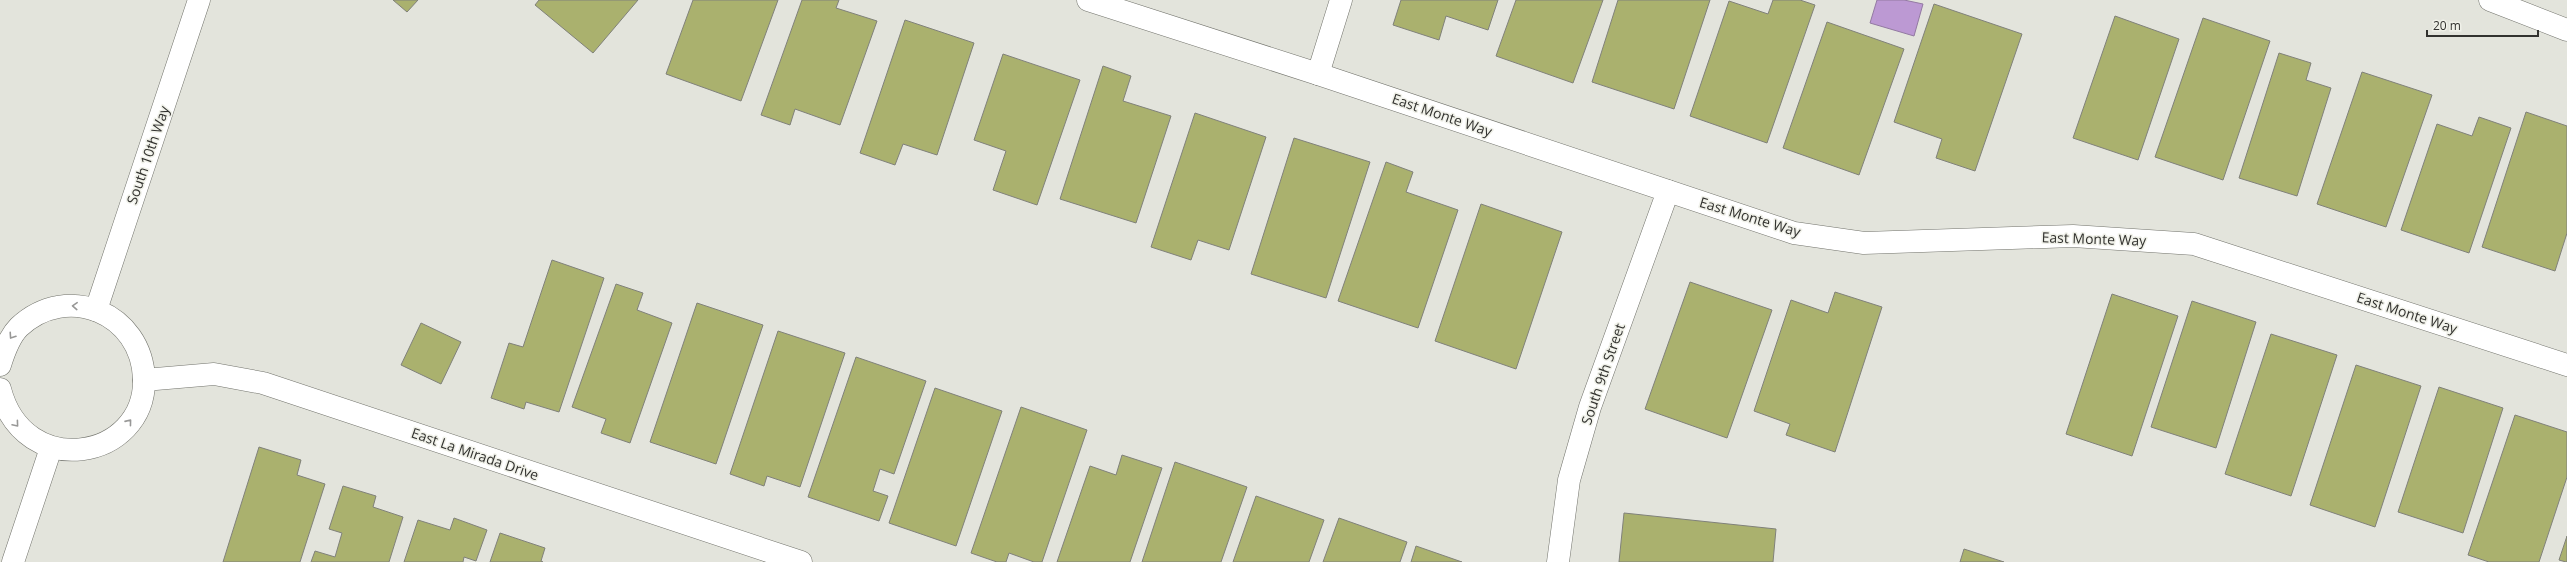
<svg xmlns="http://www.w3.org/2000/svg" width="2567" height="562" viewBox="0 0 2567 562" font-family="'Open Sans',sans-serif">
<style>
.water{fill:#bc99d3;stroke:#937aa2}
.building{fill:#aab16e;stroke:#80817a}
.lines{fill:none;stroke-linecap:round;stroke-linejoin:round}
.street-casing{stroke:#72736c;stroke-width:23}
.street{stroke:#fff;stroke-width:22}
.oneway{stroke:#989897}
.labels{text-anchor:middle;stroke-width:3;stroke-linejoin:round;paint-order:stroke}
.street-label{font-size:14px;fill:#32322f;stroke:#f0f1e9}
</style>
<rect width="100%" height="100%" fill="#e3e4dc"/>
<path class="water" d="M1877 0H1904L1923 4 1914 36 1870 23Z"/>
<g class="building">
<path d="M393 0H418L407 12Z"/>
<path d="M539 0H638L593 53 535 5Z"/>
<path d="M693 0H778L741 101 666 74Z"/>
<path d="M802 0H839L836 8 877 21 840 125 795 109 790 125 761 115Z"/>
<path d="M1401 0H1498L1488 30 1446 16 1439 40 1393 25Z"/>
<path d="M1516 0H1603L1573 83 1496 56Z"/>
<path d="M1618 0H1710L1674 109 1592 82Z"/>
<path d="M1773 0H1800L1815 5 1767 143 1690 116 1729 1 1768 14Z"/>
<path d="M1934 4 2022 34 1975 171 1936 158 1942 139 1894 122Z"/>
<path d="M2115 16 2179 39 2138 160 2073 138Z"/>
<path d="M2203 18 2270 41 2223 180 2155 157Z"/>
<path d="M905 20 974 43 937 155 903 144 895 165 860 153Z"/>
<path d="M1827 22 1904 49 1859 175 1783 148Z"/>
<path d="M2279 53 2311 63 2306 80 2331 88 2297 196 2239 178Z"/>
<path d="M1003 54 1080 80 1037 205 993 190 1006 151 974 140Z"/>
<path d="M1103 66 1131 76 1123 101 1171 116 1136 223 1060 199Z"/>
<path d="M2362 72 2432 95 2386 227 2317 204Z"/>
<path d="M2526 112 2567 126V233L2555 271 2482 247Z"/>
<path d="M1195 113 1266 137 1229 250 1198 240 1191 260 1151 247Z"/>
<path d="M2479 117 2511 128 2469 253 2401 230 2437 124 2472 136Z"/>
<path d="M1294 138 1370 162 1326 298 1251 274Z"/>
<path d="M1386 162 1413 172 1406 192 1458 210 1418 328 1338 301Z"/>
<path d="M1481 204 1562 232 1516 369 1435 341Z"/>
<path d="M552 260 604 278 559 412 526 402 524 409 491 398 509 343 523 347Z"/>
<path d="M1690 282 1772 310 1727 438 1645 409Z"/>
<path d="M616 284 643 293 637 310 672 323 630 443 601 433 606 419 572 407Z"/>
<path d="M1835 292 1882 307 1835 452 1786 435 1790 424 1754 411 1791 300 1828 313Z"/>
<path d="M2112 294 2178 316 2132 456 2066 434Z"/>
<path d="M2192 301 2256 322 2216 448 2151 427Z"/>
<path d="M697 303 763 325 716 464 650 442Z"/>
<path d="M421 323 461 342 441 384 401 365Z"/>
<path d="M778 331 845 353 800 487 767 476 764 486 730 474Z"/>
<path d="M2271 334 2337 355 2291 496 2225 474Z"/>
<path d="M856 357 926 381 894 474 880 469 873 491 888 496 879 521 808 497Z"/>
<path d="M2356 365 2421 386 2375 527 2310 505Z"/>
<path d="M2439 387 2503 408 2463 533 2398 512Z"/>
<path d="M935 388 1002 411 956 546 889 523Z"/>
<path d="M1021 407 1087 430 1042 562H1034L1009 553 1006 562H997L971 553Z"/>
<path d="M2515 415 2567 432V477L2539 562H2489L2468 555Z"/>
<path d="M259 447 301 460 297 475 325 484 300 562H223Z"/>
<path d="M1122 455 1162 468 1130 562H1057L1090 466 1116 475Z"/>
<path d="M1175 462 1247 487 1221 562H1142Z"/>
<path d="M343 486 376 496 373 507 403 517 389 562H311L315 551 335 557 342 533 329 529Z"/>
<path d="M1256 496 1324 520 1309 562H1233Z"/>
<path d="M1624 513 1776 529 1773 562H1619Z"/>
<path d="M454 518 487 530 476 561 464 557 463 562H404L418 520 450 530Z"/>
<path d="M1339 518 1407 542 1400 562H1323Z"/>
<path d="M500 533 545 548 541 561 543 562H490Z"/>
<path d="M2567 536V562H2566L2559 560Z"/>
<path d="M1416 546 1462 562H1411Z"/>
<path d="M1964 549 2004 562H1960Z"/>
</g>
<g class="lines">
<defs>
<g id="street">
<path d="M1088 0 1318 74 1794 233 1864 243 2073 236 2194 244 2567 365"/>
<path d="M2490 0 2567 30"/>
<path d="M1318 74 1341 0"/>
<path d="M96 310 199 0"/>
<path d="M0 365C4 352 9 337 19 327 67 282 142 313 144 379 146 460 24 482 0 389"/>
<path d="M144 380 214 374 263 383 801 562"/>
<path d="M13 562 51 448"/>
<path d="M1558 562 1569 480 1590 407 1668 191"/>
</g>
</defs>
<use href="#street" class="street-casing"/>
<use href="#street" class="street"/>
</g>
<defs><path id="oneway-chevron" d="M-2-3.5L2.5 0L-2 3.5" fill="none" stroke-width="1.6" stroke-linecap="round" stroke-linejoin="round"/></defs>
<g class="oneway">
<use href="#oneway-chevron" transform="translate(75 306) rotate(-177)"/>
<use href="#oneway-chevron" transform="translate(12 336) rotate(124)"/>
<use href="#oneway-chevron" transform="translate(129 422) rotate(-51)"/>
<use href="#oneway-chevron" transform="translate(16 424) rotate(50)"/>
</g>
<g class="labels">
<g class="street-label">
<text transform="translate(1442 115) rotate(19)" y="5">East Monte Way</text>
<text transform="translate(148 155) rotate(-71)" y="5">South 10th Way</text>
<text transform="translate(1750 217) rotate(17)" y="5">East Monte Way</text>
<text transform="translate(2094 239) rotate(2)" y="5">East Monte Way</text>
<text transform="translate(2407 313) rotate(18)" y="5">East Monte Way</text>
<text transform="translate(1603 374) rotate(-71)" y="5">South 9th Street</text>
<text transform="translate(475 454) rotate(19)" y="5">East La Mirada Drive</text>
</g>
</g>
<path d="M2427 30v6h111v-6" fill="none" stroke="#32322f" stroke-width="2"/>
<text x="2433" y="30" font-size="12" fill="#32322f" stroke="#f0f1e9" stroke-width="3" paint-order="stroke">20 m</text>
</svg>
